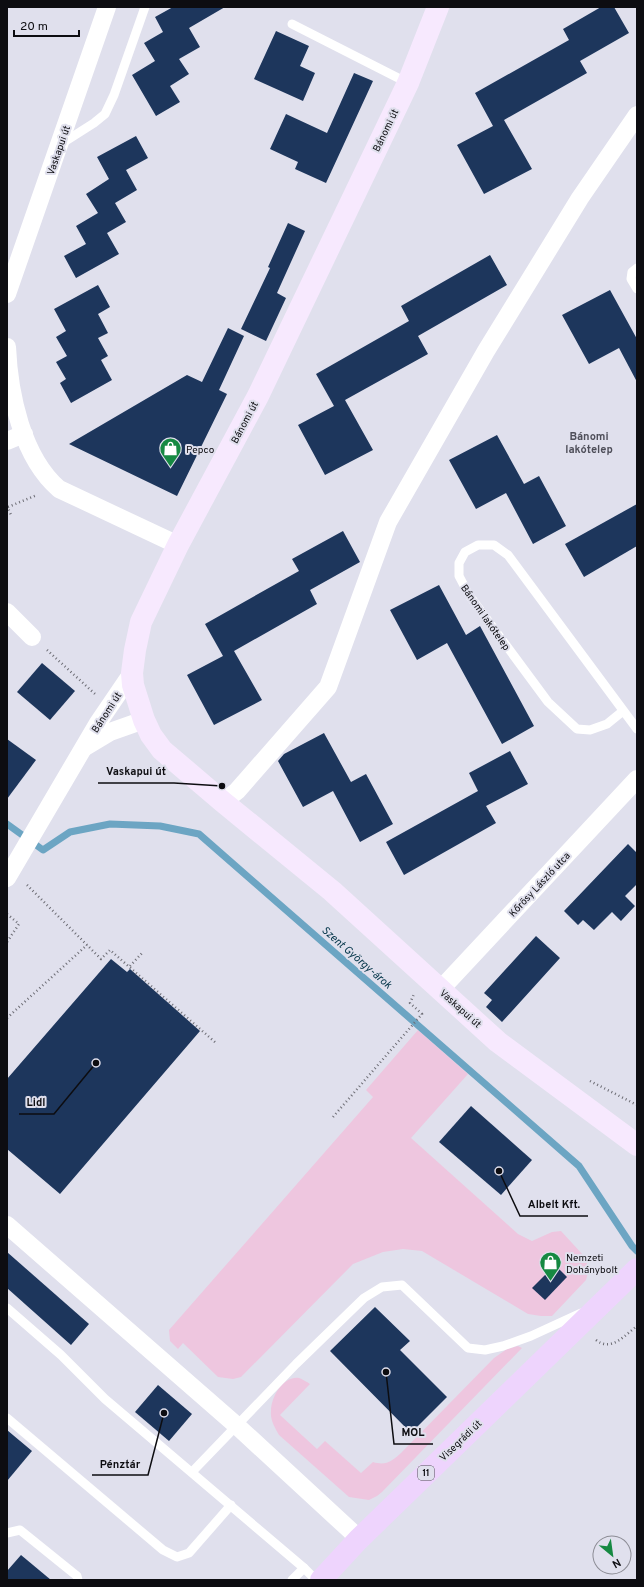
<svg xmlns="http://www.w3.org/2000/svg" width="644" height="1587" viewBox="0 0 644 1587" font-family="Overpass,sans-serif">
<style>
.green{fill:#eec6df}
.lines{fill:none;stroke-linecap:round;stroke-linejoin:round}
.stream{stroke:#6ca5c3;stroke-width:7}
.building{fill:#1d365c}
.path{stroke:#6d6d75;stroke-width:2.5;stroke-dasharray:1 3;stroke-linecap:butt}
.lane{stroke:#fff;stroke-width:9}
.street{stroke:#fff;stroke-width:18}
.secondary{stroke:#f7e9fe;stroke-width:22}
.primary{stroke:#eed4fd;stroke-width:22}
.labels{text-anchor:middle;stroke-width:4;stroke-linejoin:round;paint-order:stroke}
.shield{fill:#e0e0ed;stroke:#4c4c53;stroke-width:1}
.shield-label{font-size:9px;font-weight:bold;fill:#0d0d11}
.street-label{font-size:10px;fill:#0d0d11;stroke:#e0e0ed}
.poi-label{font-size:10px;fill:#0d0d11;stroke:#e0e0ed;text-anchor:start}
.neighbourhood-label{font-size:11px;font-weight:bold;fill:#4e4e59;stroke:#e0e0ed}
.water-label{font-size:11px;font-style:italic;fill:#003347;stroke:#e0e0ed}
.leader{fill:none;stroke:#0d0d11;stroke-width:1.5}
.callout-dot{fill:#0d0d11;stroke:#e0e0ed;stroke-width:1.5}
.callout-label{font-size:11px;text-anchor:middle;font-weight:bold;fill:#0d0d11;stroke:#e0e0ed;stroke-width:4;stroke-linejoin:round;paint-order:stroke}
</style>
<rect width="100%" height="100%" fill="#e0e0ed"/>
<g class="green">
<path d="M418 1030 468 1074 411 1138 518 1234 532 1241 552 1232 561 1231 584 1256 589 1269 586 1280 552 1316H541L528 1314 422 1251 403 1249 383 1252 353 1264 241 1377 233 1379 218 1377 183 1343 178 1349 170 1341 169 1330 373 1097 366 1090Z"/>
<path d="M518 1346 522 1348 382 1492 377 1496 369 1500 349 1497 279 1435C275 1428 270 1420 271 1411 271 1398 282 1376 299 1378 302 1379 307 1382 310 1384L280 1415 317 1449 325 1441 361 1473 373 1462C386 1466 392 1461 401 1453L494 1358 507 1349Z"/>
</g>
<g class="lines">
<path class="stream" d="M7 824 43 850 70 832 110 824 160 826 199 834 579 1166 632 1246 637 1251"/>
</g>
<g class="building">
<path d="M173 7H225L189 28 200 47 179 59 189 74 170 86 180 102 156 116 132 75 155 61 144 43 163 32 155 17Z"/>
<path d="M601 7H614L629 33 580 61 587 73 504 120 532 169 484 194 457 145 493 126 475 93 569 40 563 29Z"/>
<path d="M276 31 309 46 300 66 315 73 303 101 254 79Z"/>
<path d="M354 73 373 81 326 183 295 169 298 162 270 149 286 114 327 133Z"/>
<path d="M136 136 148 158 126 170 137 190 115 203 126 222 107 233 119 254 76 278 64 256 86 244 76 226 98 213 86 194 109 179 97 157Z"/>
<path d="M288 223 305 231 277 293 286 298 266 341 241 329 270 268 268 267Z"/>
<path d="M490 255 507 285 418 336 428 354 345 400 373 450 325 475 298 425 334 406 316 374 409 321 401 306Z"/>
<path d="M98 285 110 307 98 314 108 333 98 338 108 356 101 360 112 380 71 403 60 383 66 379 56 362 67 356 56 337 66 331 54 309Z"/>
<path d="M610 290 637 339V382L619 348 589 364 562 315Z"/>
<path d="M228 328 244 336 219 390 227 394 177 496 69 444 187 375 202 382Z"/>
<path d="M497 435 524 484 539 476 566 526 533 544 506 493 476 509 449 460Z"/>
<path d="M637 504V546L584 577 565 544Z"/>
<path d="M343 531 360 562 310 590 317 604 234 651 262 700 214 725 187 675 223 656 205 624 299 571 292 559Z"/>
<path d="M439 585 466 635 480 626 534 726 502 744 447 643 417 660 390 610Z"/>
<path d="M42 663 75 691 50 720 17 692Z"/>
<path d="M324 733 351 782 366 774 393 824 360 842 333 791 303 807 278 761 284 754Z"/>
<path d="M7 739 36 760 7 799Z"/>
<path d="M510 751 528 784 486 806 496 823 404 875 386 842 478 791 469 773Z"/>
<path d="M628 844 637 853V884L625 896 635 906 621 921 612 912 594 930 583 920 578 925 564 911Z"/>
<path d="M536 936 560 958 502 1022 486 1007 492 1000 484 993Z"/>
<path d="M111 959 127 972 130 969 200 1031 60 1194 7 1149V1079Z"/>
<path d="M471 1106 532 1160 501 1195 439 1142Z"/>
<path d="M7 1252 89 1324 71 1345 7 1288Z"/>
<path d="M555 1265 567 1277 545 1300 532 1288Z"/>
<path d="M375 1307 410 1341 400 1350 447 1397 411 1433 330 1351Z"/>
<path d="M158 1385 192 1414 169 1441 135 1412Z"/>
<path d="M7 1430 32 1451 7 1481Z"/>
<path d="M21 1555 51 1580H7V1571Z"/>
</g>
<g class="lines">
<g class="path">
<path d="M7 506 11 515"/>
<path d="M8 507 37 495"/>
<path d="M47 650 95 694"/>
<path d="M27 885 101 959 110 950 216 1043"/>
<path d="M7 914 19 924 7 942"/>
<path d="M130 966 143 952"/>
<path d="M7 1018 87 945"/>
<path d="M590 1081 637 1105"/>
<path d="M333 1117 422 1014 410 1003 414 994"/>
<path d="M596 1340C611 1352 624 1336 637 1326"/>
</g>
<g class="lane">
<path d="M292 24 408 83"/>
<path d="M61 144 94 123 105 114 114 95 145 7"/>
<path d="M637 268 632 272 631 279 637 289"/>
<path d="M623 711 607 724 590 730 577 729 548 702 469 595 459 576V563L465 552 478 545H494L508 555 637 729"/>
<path d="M7 1308 61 1355 105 1399 304 1568"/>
<path d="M7 1418 163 1550 177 1557 189 1553 231 1505"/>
<path d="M192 1472 296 1364 364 1298 382 1287 402 1285 468 1348 485 1350 503 1346 531 1336 581 1313"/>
<path d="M7 1533 20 1530 77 1576 78 1580"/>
<path d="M292 1580 304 1568 316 1580"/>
</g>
<g class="street">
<path d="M7 294 107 7"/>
<path d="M7 347C9 394 22 457 59 489L178 545"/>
<path d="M7 441 24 434"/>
<path d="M7 612 32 637"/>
<path d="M85 747 110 732 144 720"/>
<path d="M223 802 237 791 328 687 388 522 486 351 580 198 637 115"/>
<path d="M7 878 98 723 132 673"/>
<path d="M440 990 637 779"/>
<path d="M7 1225 236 1425 351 1531 358 1540"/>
</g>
<path class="secondary" d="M438 7 408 83 258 396 178 545 141 622 135 650 132 673 133 685 144 720 151 735 162 750 223 802 332 891 498 1042 637 1145"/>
<path class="primary" d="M321 1580 358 1540 637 1269"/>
</g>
<defs>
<symbol id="shop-pin" viewBox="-11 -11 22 30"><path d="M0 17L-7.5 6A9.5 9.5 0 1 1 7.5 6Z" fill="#168942" stroke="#e0e0ed"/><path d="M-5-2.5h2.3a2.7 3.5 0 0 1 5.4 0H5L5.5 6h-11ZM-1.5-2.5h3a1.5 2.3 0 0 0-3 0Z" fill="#fff"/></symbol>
</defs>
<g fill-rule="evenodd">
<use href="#shop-pin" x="158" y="436" width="25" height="34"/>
<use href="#shop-pin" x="538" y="1250" width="25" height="34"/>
</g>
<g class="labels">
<rect class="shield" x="418" y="1466" width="16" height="14" rx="3"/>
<g class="shield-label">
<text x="426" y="1476">11</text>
</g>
<g class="street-label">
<text transform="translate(385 130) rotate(-64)" y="4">Bánomi út</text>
<text transform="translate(58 150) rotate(-71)" y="4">Vaskapui út</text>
<text transform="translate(244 422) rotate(-62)" y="4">Bánomi út</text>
<text transform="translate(486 617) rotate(55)" y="4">Bánomi lakótelep</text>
<text transform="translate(106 712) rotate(-57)" y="4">Bánomi út</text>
<text transform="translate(539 884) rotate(-47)" y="4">Kőrösy László utca</text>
<text transform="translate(461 1008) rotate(42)" y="4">Vaskapui út</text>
<text transform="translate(460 1440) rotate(-44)" y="4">Visegrádi út</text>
</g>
<g class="poi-label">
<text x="186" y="453">Pepco</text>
<text x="566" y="1261">Nemzeti<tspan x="566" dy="12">Dohánybolt</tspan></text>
</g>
<g class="neighbourhood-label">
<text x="589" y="440">Bánomi<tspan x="589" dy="13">lakótelep</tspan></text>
</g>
<g class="water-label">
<text transform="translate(357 957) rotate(41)" y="4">Szent György-árok</text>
</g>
</g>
<path class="leader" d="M222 786L174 783H98M96 1063L54 1114H19M499 1171L520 1216H588M386 1372L394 1444H433M164 1413L148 1475H92"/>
<g class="callout-dot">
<circle cx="222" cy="786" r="4"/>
<circle cx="96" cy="1063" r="4"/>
<circle cx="499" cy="1171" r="4"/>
<circle cx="386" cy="1372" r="4"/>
<circle cx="164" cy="1413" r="4"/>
</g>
<g class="callout-label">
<text x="136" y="775">Vaskapui út</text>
<text x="36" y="1106">Lidl</text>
<text x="554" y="1208">Albelt Kft.</text>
<text x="413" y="1436">MOL</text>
<text x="120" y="1468">Pénztár</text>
</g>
<rect width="644" height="1587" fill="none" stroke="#0d0d11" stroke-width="16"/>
<g transform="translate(612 1555) rotate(151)"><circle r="19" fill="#e0e0ed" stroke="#8c8c95"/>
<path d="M0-3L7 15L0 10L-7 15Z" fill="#168942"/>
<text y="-6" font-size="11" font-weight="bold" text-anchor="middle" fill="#0d0d11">N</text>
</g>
<path d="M14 30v6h65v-6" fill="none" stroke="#0d0d11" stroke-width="2"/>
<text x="20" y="30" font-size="12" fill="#0d0d11" stroke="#e0e0ed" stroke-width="3" paint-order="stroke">20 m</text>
</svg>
